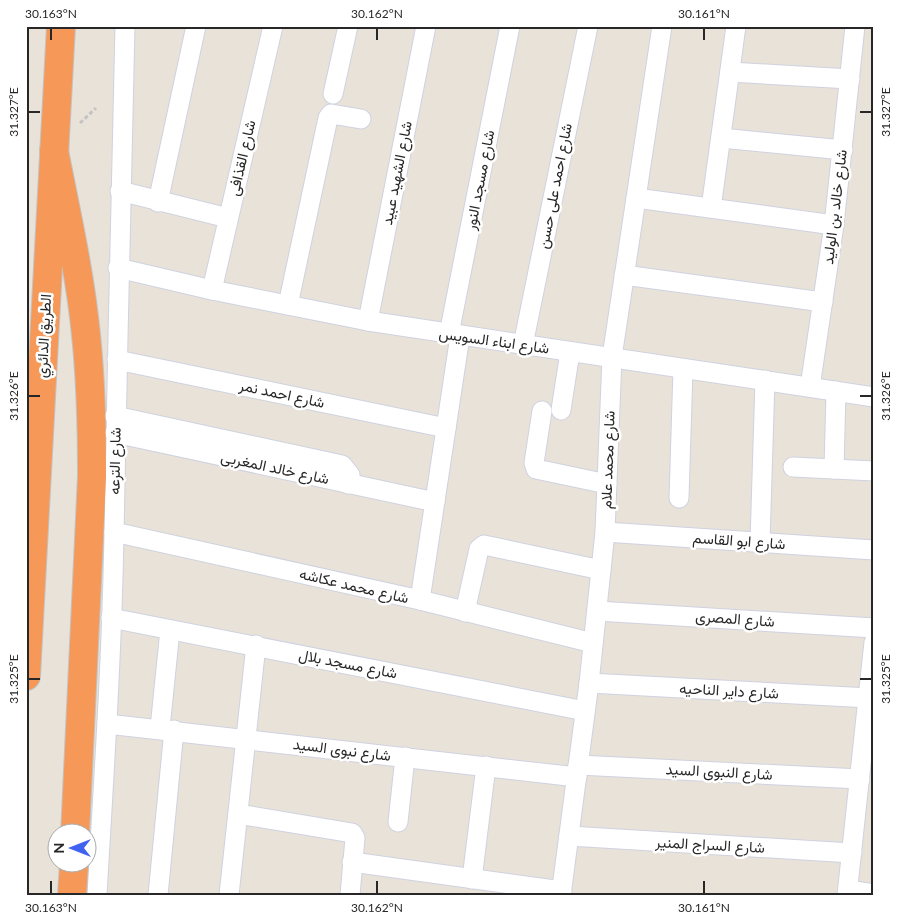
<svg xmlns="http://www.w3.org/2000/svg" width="900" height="921" viewBox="0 0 900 921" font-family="Lato,Vazirmatn,sans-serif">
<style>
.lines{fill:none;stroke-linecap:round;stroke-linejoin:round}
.street-casing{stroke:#cfd2e0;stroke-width:21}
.highway-casing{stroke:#c3c3c3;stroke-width:30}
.path{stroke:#c3c3c3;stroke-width:3;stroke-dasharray:4 2.5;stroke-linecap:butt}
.street{stroke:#fff;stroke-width:19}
.highway{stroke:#f69958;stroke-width:28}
.ticks{fill:none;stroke:#272727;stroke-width:2}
.labels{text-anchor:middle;stroke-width:5;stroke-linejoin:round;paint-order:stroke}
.street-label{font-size:15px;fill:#272727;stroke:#fff}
.neatline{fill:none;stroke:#272727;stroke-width:2}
.ticks-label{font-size:12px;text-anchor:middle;fill:#272727}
</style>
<rect width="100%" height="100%" fill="#e9e2d9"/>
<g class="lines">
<defs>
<g id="street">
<path d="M730 72 850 79"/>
<path d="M333 94 348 26"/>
<path d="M721 138 843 150"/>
<path d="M120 191 228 218"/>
<path d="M636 198 834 225"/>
<path d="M158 202 196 26"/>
<path d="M711 208 736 26"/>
<path d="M118 268 212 290 368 321 874 397"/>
<path d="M624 275 823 302"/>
<path d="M212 290 273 26"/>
<path d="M288 305 328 118 331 114 361 119"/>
<path d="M368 321 426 26"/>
<path d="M449 334 510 26"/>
<path d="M523 345 588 26"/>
<path d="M117 360 446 428"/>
<path d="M810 387 834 225 855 26"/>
<path d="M561 410 570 352"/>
<path d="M542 411 534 463 536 469 607 484"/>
<path d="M115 416 342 465 350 475 348 484"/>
<path d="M115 433 435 502"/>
<path d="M793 467 874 471"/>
<path d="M834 469 836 391"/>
<path d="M679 498 683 369"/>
<path d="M114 532 420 600 593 643"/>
<path d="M605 532 874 550"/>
<path d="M760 542 765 380"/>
<path d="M420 600 460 336"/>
<path d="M597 611 874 628"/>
<path d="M465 612 479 549 484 545 601 570"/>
<path d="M111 618 585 711"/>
<path d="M589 683 869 698"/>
<path d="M107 724 577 777"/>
<path d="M160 728 170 630"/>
<path d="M578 765 860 779"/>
<path d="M238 814 352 833 355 838 350 895"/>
<path d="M398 822 405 757"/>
<path d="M569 836 852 853"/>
<path d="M352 862 562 891"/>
<path d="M472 879 486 766"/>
<path d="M848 890 874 894"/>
<path d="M97 895C104 774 112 654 114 533 118 364 120 195 125 26"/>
<path d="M158 895 174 730"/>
<path d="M229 895 256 645"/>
<path d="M561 895 589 683 605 532 612 357 662 26"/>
<path d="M847 895 874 642"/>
</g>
<g id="highway">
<path d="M54 151C66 212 80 273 86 335 91 382 92 429 92 476L75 834"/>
<path d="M26 676 61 26"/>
<path d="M72 895 74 864"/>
</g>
</defs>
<use href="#street" class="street-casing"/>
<use href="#highway" class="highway-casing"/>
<path class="path" d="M80 123 96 108"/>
<use href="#street" class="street"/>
<use href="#highway" class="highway"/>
</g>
<path class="ticks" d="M51 28V40M377 28V40M704 28V40M28 112H40M860 112H872M28 396H40M860 396H872M28 679H40M860 679H872M51 881V894M377 881V894M704 881V894"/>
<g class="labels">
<g class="street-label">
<text transform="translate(242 158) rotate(-77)" y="5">شارع القذافى</text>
<text transform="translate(397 173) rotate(-79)" y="5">شارع الشهيد عبيد</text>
<text transform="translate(480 180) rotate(-79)" y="5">شارع مسجد النور</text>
<text transform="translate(555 186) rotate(-79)" y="5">شارع احمد على حسن</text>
<text transform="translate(835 207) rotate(-83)" y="5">شارع خالد بن الوليد</text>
<text transform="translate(44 336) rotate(-87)" y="5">الطريق الدائري</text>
<text transform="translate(494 341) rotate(8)" y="5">شارع ابناء السويس</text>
<text transform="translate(282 394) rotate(12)" y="5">شارع احمد نمر</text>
<text transform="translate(608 460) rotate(-88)" y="5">شارع محمد علام</text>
<text transform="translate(115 461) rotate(-89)" y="5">شارع الترعه</text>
<text transform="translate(275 468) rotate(12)" y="5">شارع خالد المغربى</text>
<text transform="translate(739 541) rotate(4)" y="5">شارع ابو القاسم</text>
<text transform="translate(354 586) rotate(13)" y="5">شارع محمد عكاشه</text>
<text transform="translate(735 619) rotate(4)" y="5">شارع المصرى</text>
<text transform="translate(348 664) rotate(11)" y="5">شارع مسجد بلال</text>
<text transform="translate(729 691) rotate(3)" y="5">شارع داير الناحيه</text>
<text transform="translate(342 750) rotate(7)" y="5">شارع نبوى السيد</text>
<text transform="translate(719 772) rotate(3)" y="5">شارع النبوى السيد</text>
<text transform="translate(710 845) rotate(3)" y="5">شارع السراج المنير</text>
</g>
</g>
<rect width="900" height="921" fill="none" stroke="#ffffff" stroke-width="55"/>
<g transform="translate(72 848) rotate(270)"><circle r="24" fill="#ffffff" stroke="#a9a9a9"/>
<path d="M0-4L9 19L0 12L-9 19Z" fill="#3f63f0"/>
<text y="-8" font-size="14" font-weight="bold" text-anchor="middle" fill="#272727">N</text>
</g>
<rect x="28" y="28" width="844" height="866" class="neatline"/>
<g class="ticks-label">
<text x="51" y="18">30.163°N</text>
<text x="377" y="18">30.162°N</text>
<text x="704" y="18">30.161°N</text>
<text transform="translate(886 112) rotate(-90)" y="4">31.327°E</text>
<text transform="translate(14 112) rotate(-90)" y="4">31.327°E</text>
<text transform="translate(886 396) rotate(-90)" y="4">31.326°E</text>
<text transform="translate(14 396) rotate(-90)" y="4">31.326°E</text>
<text transform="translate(886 679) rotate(-90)" y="4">31.325°E</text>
<text transform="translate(14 679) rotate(-90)" y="4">31.325°E</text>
<text x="51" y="912">30.163°N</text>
<text x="377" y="912">30.162°N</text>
<text x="704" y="912">30.161°N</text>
</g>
</svg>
